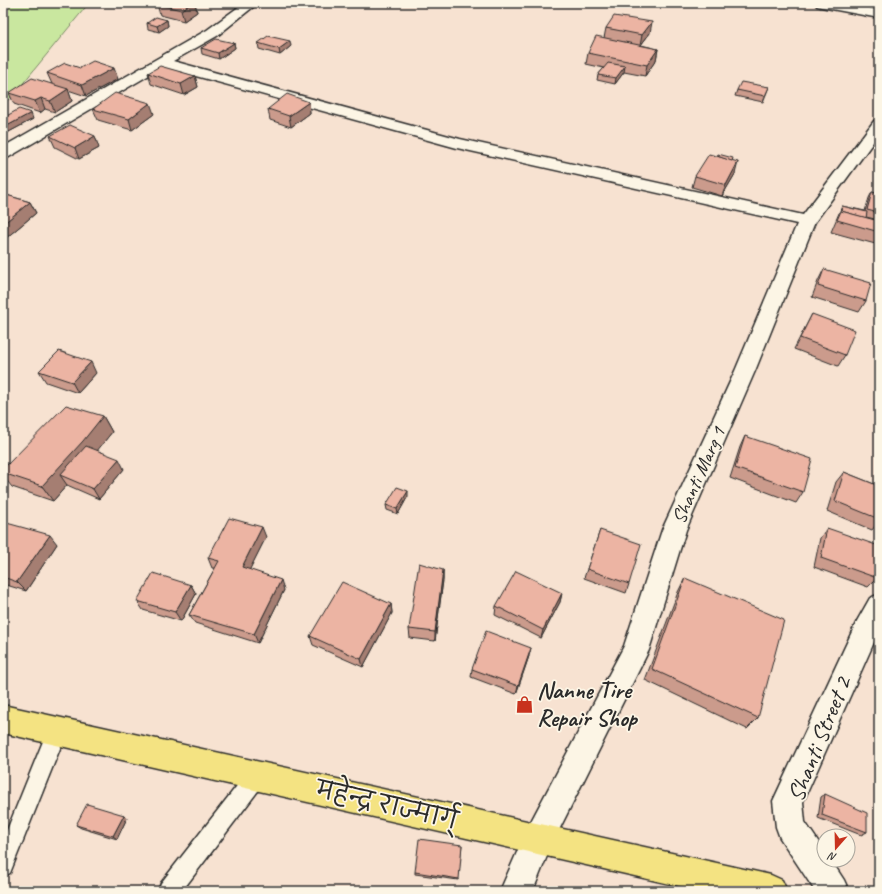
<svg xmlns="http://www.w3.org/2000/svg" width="882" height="894" viewBox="0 0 882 894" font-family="Caveat,'Playpen Sans Deva',sans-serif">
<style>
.green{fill:#c9e79f;stroke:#7a8965}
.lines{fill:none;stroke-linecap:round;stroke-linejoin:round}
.lane-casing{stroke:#2b2b2b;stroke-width:3}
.street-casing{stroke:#2b2b2b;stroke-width:3}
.highway-casing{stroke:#2b2b2b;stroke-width:3}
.lane{fill:#fcf5e5;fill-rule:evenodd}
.street{fill:#fcf5e5;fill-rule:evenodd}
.highway{fill:#f4e382;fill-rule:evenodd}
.wall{fill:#cb9b8c;stroke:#2b2b2b}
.shaded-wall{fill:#a57e72;stroke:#2b2b2b}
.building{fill:#ecb4a3;stroke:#2b2b2b}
.labels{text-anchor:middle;stroke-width:3.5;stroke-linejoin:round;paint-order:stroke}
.street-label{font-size:20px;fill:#2b2b2b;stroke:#fcf5e5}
.near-poi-label{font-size:24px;font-weight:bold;fill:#2b2b2b;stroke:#fcf5e5;text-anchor:start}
.near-street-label{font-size:24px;fill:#2b2b2b;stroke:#fcf5e5}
</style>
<rect width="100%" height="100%" fill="#f7e2d1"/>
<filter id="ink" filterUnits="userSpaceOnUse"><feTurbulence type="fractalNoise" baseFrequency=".025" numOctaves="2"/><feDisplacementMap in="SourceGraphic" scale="8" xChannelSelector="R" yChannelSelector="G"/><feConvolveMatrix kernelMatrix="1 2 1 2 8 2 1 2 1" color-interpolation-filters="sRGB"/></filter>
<g filter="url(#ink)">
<path class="green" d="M3 3H89L15 93 3 105Z"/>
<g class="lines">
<defs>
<g id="lane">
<path d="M57 721 64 724 67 731 10 873 3 877V840L50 724Z"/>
<path d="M257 766 264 769 267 776 264 783 182 891H158L161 883 250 769Z"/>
</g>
<g id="street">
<path d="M244 3H258L217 36 173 61 460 139 803 215 874 121 879 119V134L815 222 755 371 686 530 649 650 551 846 533 891H500L528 827 624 646 662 530 735 371 797 224 457 148 163 67 9 157 3 159V147L207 30Z"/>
<path d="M815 3H841L879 10V18L821 7 817 6Z"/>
<path d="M879 594V631L803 802 805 822 824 850V860H831L844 880 849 891H815L780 838 776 827 773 801 857 621 870 598Z"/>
</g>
<path id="highway" d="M3 705 771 875 782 880 787 891H701L3 733Z"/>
</defs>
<use href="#lane" class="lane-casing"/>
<use href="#street" class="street-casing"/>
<use href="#highway" class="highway-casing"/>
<use href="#lane" class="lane"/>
<use href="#street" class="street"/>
<use href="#highway" class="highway"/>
</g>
<g class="wall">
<path d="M159 3H195L197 12 184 21 160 15 157 4Z"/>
<path d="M167 20 168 26 159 32 148 29 147 23Z"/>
<path d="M606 28 650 33 641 45 658 49 656 60 645 76 624 72 615 84 597 80 598 75 604 68 586 64 588 53 604 38Z"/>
<path d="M234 43 235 48 219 59 202 54 201 48Z"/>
<path d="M258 43 291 46 280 55 259 49Z"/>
<path d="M47 73 118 79 86 96 68 90 72 101 55 112 45 109 40 113 14 104 9 93 52 84Z"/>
<path d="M148 73 195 76 198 87 184 95 151 84Z"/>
<path d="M769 87 763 102 735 96 737 90Z"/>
<path d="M309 102 310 113 291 127 270 120 268 109Z"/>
<path d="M93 109 154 114 132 130 98 120Z"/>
<path d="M3 118 33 119 7 133 3 132Z"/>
<path d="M50 136 99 148 79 159 55 147Z"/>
<path d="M732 161 735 174 722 196 692 187 695 176Z"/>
<path d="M872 192 879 194V220L866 217V218L879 221V245L831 232 842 206 865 211 869 198Z"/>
<path d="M3 194 30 202 36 213 6 238 3 237Z"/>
<path d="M824 269 866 301 859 312 812 297 818 281Z"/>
<path d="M812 314 845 355 838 366 794 349Z"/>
<path d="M39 371 96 373 78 393 46 382Z"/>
<path d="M103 416 112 432 97 450 124 469 99 499 67 485 53 501 12 487 3 476V469Z"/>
<path d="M745 436 803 492 796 503 730 478 740 447Z"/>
<path d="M844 472 879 486V521L872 530 827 511 836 482Z"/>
<path d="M408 496 398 514 387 510 386 505Z"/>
<path d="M3 522 57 544 26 591 3 584Z"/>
<path d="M827 528 877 578 868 587 814 567 820 538Z"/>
<path d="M600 530 629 584 626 593 584 578Z"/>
<path d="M266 537 249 570 284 590 258 643 195 623 189 615 215 568H212L208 558Z"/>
<path d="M443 570V580L435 641 410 638 409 629Z"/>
<path d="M685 578 758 718 747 729 645 680 678 592Z"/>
<path d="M191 585 196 594 181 621 143 610 137 601Z"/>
<path d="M562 593 560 602 541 638 495 615 496 606Z"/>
<path d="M391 604 392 613 363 667 313 645 310 636Z"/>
<path d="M529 656 516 694 471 677 472 669Z"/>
<path d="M825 794 867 832 861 835 818 818 821 797Z"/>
<path d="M124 815 127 818 117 839 81 828 76 825Z"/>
<path d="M462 845 458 880 415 874V872Z"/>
</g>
<g class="shaded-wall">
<path d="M192 3H195L197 12 184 21 181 10Z"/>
<path d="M167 20 168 26 159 32 157 26Z"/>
<path d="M652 22 650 33 640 46 642 35Z"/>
<path d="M290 41 291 46 280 55 279 49Z"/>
<path d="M234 43 235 48 219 59 218 53Z"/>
<path d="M658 49 656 60 645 76 647 65Z"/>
<path d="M625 66 624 72 615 84 616 78Z"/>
<path d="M114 68 118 79 86 96 82 85Z"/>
<path d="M195 76 198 87 184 95 181 84Z"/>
<path d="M68 89 72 101 55 112 50 101Z"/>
<path d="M41 98 45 109 40 113 35 101Z"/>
<path d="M309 102 310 113 291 127 289 116Z"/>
<path d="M150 103 154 114 132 130 129 119Z"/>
<path d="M31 113 33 119 7 133 5 127Z"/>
<path d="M95 136 99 148 79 159 75 148Z"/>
<path d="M738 162 735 174 722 196 726 185Z"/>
<path d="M30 202 36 213 6 238 3 233V224Z"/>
<path d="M91 362 96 373 78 393 72 382Z"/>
<path d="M103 416 112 432 93 456 60 475 67 485 53 501 42 486Z"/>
<path d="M119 459 124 469 99 499 93 489Z"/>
<path d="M408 491V496L398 514 397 509Z"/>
<path d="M262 527 266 537 246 577 242 567Z"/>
<path d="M50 535 57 544 26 591 17 582Z"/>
<path d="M443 570V580L435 641V632Z"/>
<path d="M281 580 284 590 258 643 254 634Z"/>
<path d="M191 585 196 594 181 621 175 612Z"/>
<path d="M562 593 560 602 541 638 543 630Z"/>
<path d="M391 604 392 613 363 667 361 659Z"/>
<path d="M531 648 529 656 516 694 518 686Z"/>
<path d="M124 815 127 818 117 839 113 836Z"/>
</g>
<g class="building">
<path d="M159 3H192L181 10 157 4Z"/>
<path d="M614 16 652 22 642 35 606 28Z"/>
<path d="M156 17 167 20 157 26 147 23Z"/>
<path d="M268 36 290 41 279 49 258 43Z"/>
<path d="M596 36 658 49 647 65 588 53Z"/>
<path d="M216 39 234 43 218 53 201 48Z"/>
<path d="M93 61 114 68 82 85 47 73 65 63 80 68Z"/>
<path d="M608 63 625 66 616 78 598 75Z"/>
<path d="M160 66 195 76 181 84 148 73Z"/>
<path d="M32 78 68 89 50 101 41 98 35 101 9 93Z"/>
<path d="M741 82 769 87 765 96 737 90Z"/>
<path d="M115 93 150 103 129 119 93 109Z"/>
<path d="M287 94 309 102 289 116 268 109Z"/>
<path d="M19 109 31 113 5 127H3V118Z"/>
<path d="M70 125 95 136 75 148 50 136Z"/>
<path d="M709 154 738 162 726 185 695 176Z"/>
<path d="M718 154 733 158 732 161 717 156Z"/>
<path d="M872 192 879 194V213L867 210Z"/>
<path d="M3 194 30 202 3 224Z"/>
<path d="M842 206 867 212 866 218 841 211Z"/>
<path d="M841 211 879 221V232L837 220Z"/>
<path d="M824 269 871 283 866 301 818 286Z"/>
<path d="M812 314 855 330 845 355 800 338Z"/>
<path d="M59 351 91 362 72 382 39 371Z"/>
<path d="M66 405 103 416 83 441 42 486 3 473V469Z"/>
<path d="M745 436 812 459 803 492 735 468Z"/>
<path d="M86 446 119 459 93 489 60 475Z"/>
<path d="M844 472 879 486V519L835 501Z"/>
<path d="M397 487 408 491 397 509 386 505Z"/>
<path d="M229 518 262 527 242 567 281 580 254 634 189 615 219 561 208 558Z"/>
<path d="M3 522 50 535 17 582 3 577Z"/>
<path d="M827 528 879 546V564L877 578 821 558Z"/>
<path d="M600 530 641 544 629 584 587 569Z"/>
<path d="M419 563 443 570 435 632 409 629Z"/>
<path d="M516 571 562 593 543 630 496 606Z"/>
<path d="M153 573 191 585 175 612 137 601Z"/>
<path d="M685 578 784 620 758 718 652 669Z"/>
<path d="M342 582 391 604 361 659 310 636Z"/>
<path d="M486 631 531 648 518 686 472 669Z"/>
<path d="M825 794 867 813V832L822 815Z"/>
<path d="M87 804 124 815 113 836 76 825Z"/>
<path d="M419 839 462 845 459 879 415 872Z"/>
</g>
</g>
<defs>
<symbol id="shop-bare" viewBox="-9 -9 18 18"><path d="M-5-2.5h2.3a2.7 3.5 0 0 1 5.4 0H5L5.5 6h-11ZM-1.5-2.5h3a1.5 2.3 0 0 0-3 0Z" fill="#c8321e" stroke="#fcf5e5" stroke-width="2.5" paint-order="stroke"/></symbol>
</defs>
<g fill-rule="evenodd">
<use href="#shop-bare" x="512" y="692" width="25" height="25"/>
</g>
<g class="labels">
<g class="street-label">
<text transform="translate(698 475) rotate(-66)" y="7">Shanti Marg 1</text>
</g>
<g class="near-poi-label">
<text x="537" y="698">Nanne Tire<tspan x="537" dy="28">Repair Shop</tspan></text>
</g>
<g class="near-street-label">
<text transform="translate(819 739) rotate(-68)" y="8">Shanti Street 2</text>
<text transform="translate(387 805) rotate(13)" y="8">महेन्द्र राज्मार्ग्</text>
</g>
</g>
<rect width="882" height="894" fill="none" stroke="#fcf5e5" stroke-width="16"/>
<rect x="8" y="8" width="866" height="878" fill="none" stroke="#2b2b2b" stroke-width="1.5" filter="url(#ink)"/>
<g transform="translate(836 848) rotate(200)"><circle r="19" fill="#fcf5e5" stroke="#a8a49b"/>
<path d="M0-3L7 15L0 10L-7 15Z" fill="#c8321e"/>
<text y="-6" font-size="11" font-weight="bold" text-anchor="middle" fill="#2b2b2b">N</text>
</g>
</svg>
